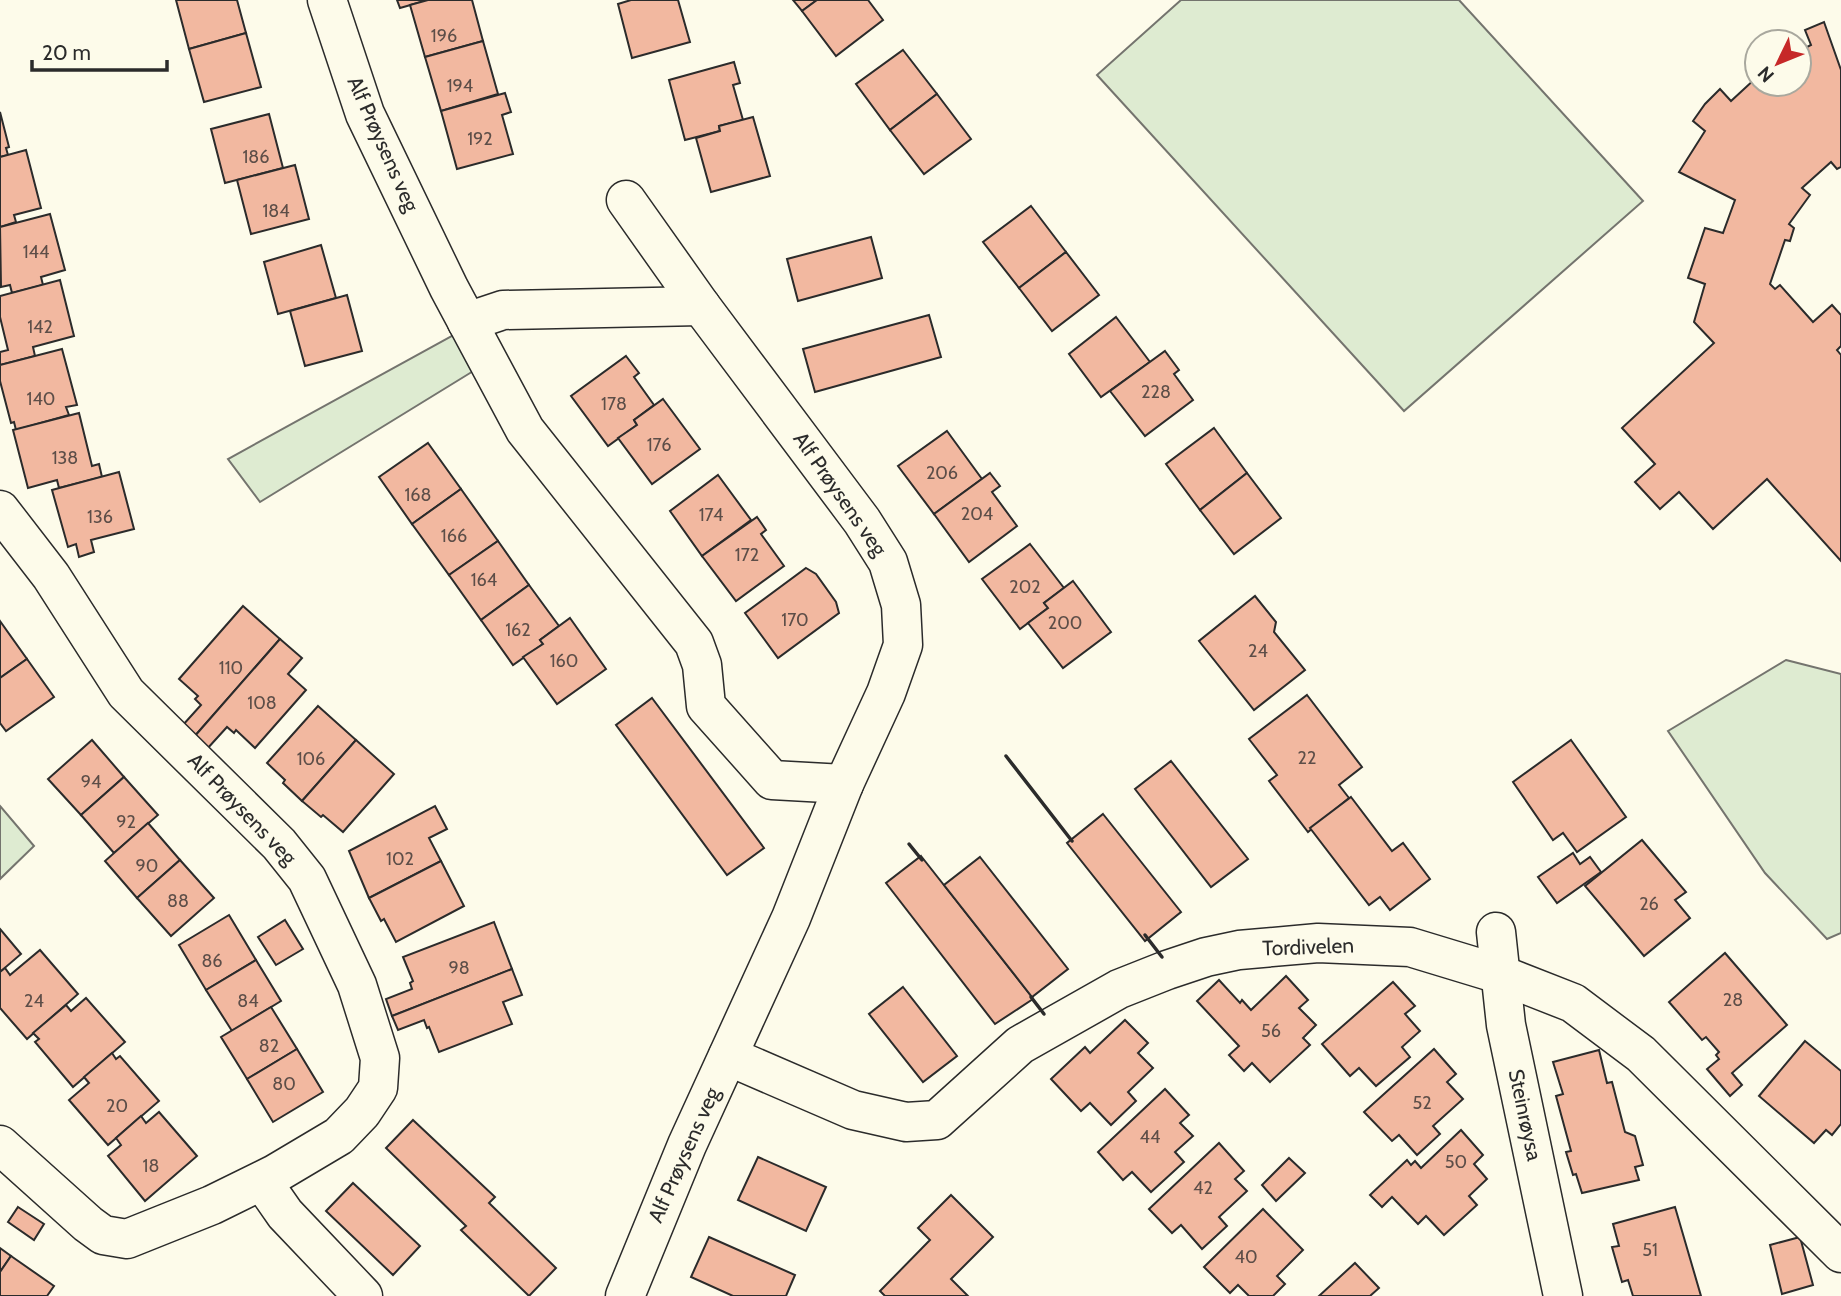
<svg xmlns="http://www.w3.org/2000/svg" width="1841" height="1296" viewBox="0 0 1841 1296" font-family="Cabin,sans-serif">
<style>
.green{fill:#deebd1;stroke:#74746e;stroke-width:2}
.building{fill:#f2b8a0;stroke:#2b2b2b;stroke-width:2}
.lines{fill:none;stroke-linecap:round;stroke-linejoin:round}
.minor-casing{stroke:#2b2b2b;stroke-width:41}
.minor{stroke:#fdfbea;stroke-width:38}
.wall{stroke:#2b2b2b;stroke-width:3.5}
.labels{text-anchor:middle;stroke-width:5;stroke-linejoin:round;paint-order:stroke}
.number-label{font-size:18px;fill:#5d4e48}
.street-label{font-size:21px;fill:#2b2b2b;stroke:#fdfbea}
</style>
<rect width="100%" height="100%" fill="#fdfbea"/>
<g class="green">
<path d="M1181 0H1459L1643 201 1404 411 1097 75Z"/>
<path d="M468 327 488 362 260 502 228 459Z"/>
<path d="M1786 660 1841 674V933L1827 939 1765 873 1668 731Z"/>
<path d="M0 806 34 846 0 879Z"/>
</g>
<g class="building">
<path d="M176 0H237L246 33 189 49Z"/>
<path d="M397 0H428L400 8Z"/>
<path d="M428 0H472L483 41 425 57 410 5Z"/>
<path d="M631 0H678L690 42 632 58 618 4Z"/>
<path d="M793 0H817L802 11Z"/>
<path d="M817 0H868L883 20 836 56 802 11Z"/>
<path d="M1824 22 1841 70V167L1837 169 1831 162 1802 188 1810 195 1789 224 1794 228 1790 241 1785 240 1770 284 1775 289 1780 285 1813 322 1832 305 1841 315V346L1837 350 1841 355V561L1767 479 1713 529 1679 492 1660 509 1635 482 1655 464 1622 428 1714 343 1694 322 1705 284 1688 278 1705 228 1723 233 1735 200 1679 172 1705 131 1693 121 1705 104 1720 89 1731 101 1757 77V84H1799V51L1811 45 1805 30Z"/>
<path d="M246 33 261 87 204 102 189 49Z"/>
<path d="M483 41 498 94 441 111 425 57Z"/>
<path d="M903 50 937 94 890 130 856 84Z"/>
<path d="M734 62 740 83 733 85 743 120 719 126 720 131 685 140 669 80Z"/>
<path d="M505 93 511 112 502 115 513 154 457 169 441 111Z"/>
<path d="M937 94 971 139 924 174 890 130Z"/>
<path d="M0 112 9 147 6 148 8 155 0 157Z"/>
<path d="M269 114 283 168 225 183 211 129Z"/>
<path d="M753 117 770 176 711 192 696 138 720 131 719 126Z"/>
<path d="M26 150 41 208 14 215 16 222 0 227V157Z"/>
<path d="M295 165 309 219 251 234 237 180Z"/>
<path d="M1031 206 1066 252 1019 288 983 242Z"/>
<path d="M50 214 65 270 41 277 43 285 12 293 10 285 1 287 0 227Z"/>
<path d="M871 237 882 278 798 301 787 259Z"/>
<path d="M321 245 336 298 278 314 264 262Z"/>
<path d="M1066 252 1099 295 1052 331 1019 288Z"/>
<path d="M60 280 74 336 33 347 35 356 0 365V352L8 350 0 317V296Z"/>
<path d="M347 295 362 351 305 366 290 311Z"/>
<path d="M929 315 941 357 815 392 803 349Z"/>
<path d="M1116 317 1150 362 1101 397 1069 354Z"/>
<path d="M62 349 77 405 66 407 69 415 16 430 14 422 11 423 0 381V365Z"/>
<path d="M1165 351 1179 370 1174 374 1193 400 1145 436 1110 391Z"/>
<path d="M626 356 639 373 634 377 654 405 634 420 637 425 608 446 571 396Z"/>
<path d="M663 399 700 449 652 484 618 438 637 425 634 420Z"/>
<path d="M79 413 92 466 99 464 102 477 59 488 57 480 28 488 13 430Z"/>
<path d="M1214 428 1247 473 1200 510 1166 464Z"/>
<path d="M947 431 982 479 934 514 898 466Z"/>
<path d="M428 443 461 489 412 524 379 477Z"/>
<path d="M119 472 134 529 91 540 94 552 79 557 76 544 68 547 52 490Z"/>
<path d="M990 473 1000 486 992 492 1017 526 969 562 934 514Z"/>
<path d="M1247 473 1281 518 1234 554 1200 510Z"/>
<path d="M718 475 751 520 702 556 670 511Z"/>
<path d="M461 489 498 541 449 575 412 524Z"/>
<path d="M757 517 766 530 761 534 784 566 736 601 702 556Z"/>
<path d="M498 541 529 585 481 620 449 575Z"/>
<path d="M1030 544 1064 588 1044 603 1048 608 1020 629 982 579Z"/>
<path d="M806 568 816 574 836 602 839 613 778 658 745 613Z"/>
<path d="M1073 581 1111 632 1063 668 1028 623 1048 608 1044 603Z"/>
<path d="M529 585 559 626 540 640 543 644 513 665 481 620Z"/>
<path d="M1255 596 1276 622 1274 632 1305 670 1254 710 1199 641Z"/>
<path d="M243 606 280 639 194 737 182 726 201 705 195 699 198 696 179 679Z"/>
<path d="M570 618 606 669 557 704 523 657 543 644 540 640Z"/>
<path d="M0 621 27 659 0 678Z"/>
<path d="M280 639 302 658 288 674 306 690 255 748 236 730 234 733 227 727 207 749 194 737Z"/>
<path d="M27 659 54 697 6 731 0 723V678Z"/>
<path d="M1307 695 1362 767 1339 785 1349 798 1308 832 1269 781 1277 775 1249 739Z"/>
<path d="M652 698 764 848 727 875 616 725Z"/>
<path d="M318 706 356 740 302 801 283 783 285 780 267 763Z"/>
<path d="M92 740 124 777 81 815 48 779Z"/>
<path d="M356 740 394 774 343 832 323 815 321 817 302 801Z"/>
<path d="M1571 740 1626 817 1577 852 1563 833 1553 840 1513 782Z"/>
<path d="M1171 761 1248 859 1211 887 1135 789Z"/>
<path d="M124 777 158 815 114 853 81 815Z"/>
<path d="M1351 797 1392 851 1403 843 1430 879 1390 910 1380 897 1369 905 1310 828Z"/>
<path d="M435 806 447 829 429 838 441 861 369 898 349 851Z"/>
<path d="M1103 814 1181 912 1145 941 1067 843Z"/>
<path d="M148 823 180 860 137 898 105 861Z"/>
<path d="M1642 840 1686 892 1675 900 1690 918 1644 956 1585 886Z"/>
<path d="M1573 853 1580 864 1590 857 1601 872 1557 903 1538 877Z"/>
<path d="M921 856 1032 997 1033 999 995 1024 886 883Z"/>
<path d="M980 857 1068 969 1032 997 944 885Z"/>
<path d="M180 860 214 898 171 936 137 898Z"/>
<path d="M441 861 464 906 396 942 384 919 381 921 369 898Z"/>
<path d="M229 915 256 960 206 990 179 945Z"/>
<path d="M285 920 303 949 276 965 258 937Z"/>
<path d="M494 922 512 969 392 1016 386 999 412 989 410 983 413 981 403 957Z"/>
<path d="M0 929 21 954 0 972Z"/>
<path d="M40 950 78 994 27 1039 0 1008V972L5 968 10 975Z"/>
<path d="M1725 953 1787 1025 1732 1073 1742 1085 1730 1096 1707 1069 1719 1059 1716 1055 1719 1052 1706 1037 1702 1040 1669 1002Z"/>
<path d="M256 960 281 1001 232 1031 206 990Z"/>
<path d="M512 969 522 995 503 1002 512 1024 439 1052 429 1027 427 1028 424 1020 398 1030 392 1016Z"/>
<path d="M1286 976 1308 1000 1299 1008 1316 1025 1303 1038 1310 1045 1270 1082 1252 1063 1244 1071 1229 1055 1239 1046 1197 1001 1219 980 1240 1003 1242 1000 1251 1010Z"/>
<path d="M1393 982 1415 1006 1405 1014 1420 1031 1402 1047 1410 1057 1376 1086 1359 1068 1350 1076 1322 1044Z"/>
<path d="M903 987 957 1056 923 1082 869 1014Z"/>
<path d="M86 998 125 1042 73 1087 35 1042 39 1039 33 1033 66 1005 71 1011Z"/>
<path d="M271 1007 297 1049 247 1079 221 1037Z"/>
<path d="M1125 1020 1148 1043 1138 1053 1153 1068 1128 1092 1136 1101 1111 1125 1090 1103 1081 1111 1051 1079 1085 1047 1090 1053Z"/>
<path d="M1805 1041 1841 1071V1124L1832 1135 1826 1130 1814 1143 1759 1096Z"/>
<path d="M297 1049 323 1092 273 1122 247 1079Z"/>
<path d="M1434 1049 1456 1074 1447 1082 1463 1099 1433 1126 1440 1134 1417 1155 1399 1135 1392 1141 1364 1112Z"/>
<path d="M1599 1050 1607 1083 1612 1082 1625 1132 1635 1136 1643 1165 1635 1167 1639 1180 1582 1193 1576 1174 1573 1175 1566 1152 1571 1151 1556 1096 1563 1094 1553 1062Z"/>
<path d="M112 1053 116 1059 120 1056 159 1101 108 1145 69 1100 89 1083 84 1077Z"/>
<path d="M1165 1089 1189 1115 1180 1123 1193 1136 1175 1152 1184 1162 1151 1192 1132 1172 1123 1180 1098 1152Z"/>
<path d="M159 1112 197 1156 145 1201 108 1156 121 1145 116 1138 141 1116 146 1123Z"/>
<path d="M413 1120 495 1197 489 1203 556 1268 529 1296 461 1230 466 1226 386 1148Z"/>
<path d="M1461 1130 1483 1155 1474 1164 1487 1179 1469 1196 1477 1205 1444 1235 1426 1216 1418 1224 1392 1197 1382 1207 1370 1195 1407 1160 1411 1165 1415 1161 1421 1168Z"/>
<path d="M1219 1143 1244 1171 1235 1179 1247 1191 1219 1217 1227 1226 1202 1249 1181 1225 1172 1233 1149 1209Z"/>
<path d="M758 1157 826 1187 806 1231 738 1200Z"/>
<path d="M1289 1158 1305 1173 1276 1201 1262 1185Z"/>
<path d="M353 1183 420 1246 393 1275 326 1211Z"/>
<path d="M951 1195 993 1237 951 1279 968 1296H885L880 1291 930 1240 918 1228Z"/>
<path d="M18 1207 44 1224 34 1240 8 1222Z"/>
<path d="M1675 1207 1701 1296H1633L1628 1280 1622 1282 1612 1247 1619 1246 1613 1224Z"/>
<path d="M1263 1209 1303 1250 1277 1276 1285 1284 1273 1296H1249L1238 1285 1230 1293 1204 1267Z"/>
<path d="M709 1237 795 1275 786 1296H733L691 1277Z"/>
<path d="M1800 1237 1813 1285 1782 1294 1770 1245Z"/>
<path d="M0 1248 11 1256 0 1272Z"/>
<path d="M11 1256 54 1286 47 1296H0V1272Z"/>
<path d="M1355 1263 1379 1288 1370 1296H1319Z"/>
</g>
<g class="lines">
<defs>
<g id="minor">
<path d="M327 0 365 114 449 288 525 430 694 643 702 665 706 706 772 780 844 784"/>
<path d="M467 322 503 310 701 306"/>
<path d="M0 510 51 576 126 693 279 844 307 879 357 985 380 1058 378 1088 362 1112 339 1136 275 1174 212 1205 127 1239 103 1235 88 1224 0 1145"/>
<path d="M1496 932 1506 1025 1563 1296"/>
<path d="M728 1056 853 1110 906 1122 937 1120 1020 1045 1119 989 1167 970 1206 957 1239 950 1318 943 1410 947 1499 974 1573 1003 1641 1054 1841 1253"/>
<path d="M262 1181 285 1214 363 1296"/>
<path d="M625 1296 687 1145 791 918 844 784 886 693 903 645 901 605 888 562 862 521 701 306 626 200"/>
</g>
</defs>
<use href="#minor" class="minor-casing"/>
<use href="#minor" class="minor"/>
<g class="wall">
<path d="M1006 756 1072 841"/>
<path d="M909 844 922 860"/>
<path d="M1145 935 1162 957"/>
<path d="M1031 997 1044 1014"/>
</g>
</g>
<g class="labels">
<g class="number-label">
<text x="444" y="42">196</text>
<text x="460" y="92">194</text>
<text x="480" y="145">192</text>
<text x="256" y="163">186</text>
<text x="276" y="217">184</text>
<text x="36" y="258">144</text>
<text x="40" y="333">142</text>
<text x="1156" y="398">228</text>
<text x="41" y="405">140</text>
<text x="614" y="410">178</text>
<text x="659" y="451">176</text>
<text x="65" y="464">138</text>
<text x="942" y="479">206</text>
<text x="418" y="501">168</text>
<text x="977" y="520">204</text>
<text x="711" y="521">174</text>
<text x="100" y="523">136</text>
<text x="454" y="542">166</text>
<text x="747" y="561">172</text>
<text x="484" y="586">164</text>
<text x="1025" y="593">202</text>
<text x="795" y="626">170</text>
<text x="1065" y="629">200</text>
<text x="518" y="636">162</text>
<text x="1258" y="657">24</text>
<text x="564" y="667">160</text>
<text x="231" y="674">110</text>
<text x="262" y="709">108</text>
<text x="1307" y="764">22</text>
<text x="311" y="765">106</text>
<text x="91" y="788">94</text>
<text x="126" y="828">92</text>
<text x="400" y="865">102</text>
<text x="147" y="872">90</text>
<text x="178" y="907">88</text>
<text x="1649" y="910">26</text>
<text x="212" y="967">86</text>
<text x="459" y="974">98</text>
<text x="1733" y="1006">28</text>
<text x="34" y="1007">24</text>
<text x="248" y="1007">84</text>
<text x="1271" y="1037">56</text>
<text x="269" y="1052">82</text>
<text x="284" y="1090">80</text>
<text x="1422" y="1109">52</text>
<text x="117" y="1112">20</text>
<text x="1150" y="1143">44</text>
<text x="1456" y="1168">50</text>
<text x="151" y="1172">18</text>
<text x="1203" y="1194">42</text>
<text x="1650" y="1256">51</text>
<text x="1246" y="1263">40</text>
</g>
<g class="street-label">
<text transform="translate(383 144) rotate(66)" y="7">Alf Prøysens veg</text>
<text transform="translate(840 494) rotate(55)" y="7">Alf Prøysens veg</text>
<text transform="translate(242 809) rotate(46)" y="7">Alf Prøysens veg</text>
<text transform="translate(1308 947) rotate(-2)" y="7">Tordivelen</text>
<text transform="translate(1525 1115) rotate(78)" y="7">Steinrøysa</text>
<text transform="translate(684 1155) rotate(-66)" y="7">Alf Prøysens veg</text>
</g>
</g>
<g transform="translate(1778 63) rotate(227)"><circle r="33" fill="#fdfbea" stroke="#a9a89e" stroke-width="2"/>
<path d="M0-5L12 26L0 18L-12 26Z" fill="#c62828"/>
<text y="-10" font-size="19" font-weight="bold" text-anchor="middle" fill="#2b2b2b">N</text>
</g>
<path d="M32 60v10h135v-10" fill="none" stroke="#2b2b2b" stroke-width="3.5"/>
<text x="42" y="60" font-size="21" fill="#2b2b2b" stroke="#fdfbea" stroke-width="5" paint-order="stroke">20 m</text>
</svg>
